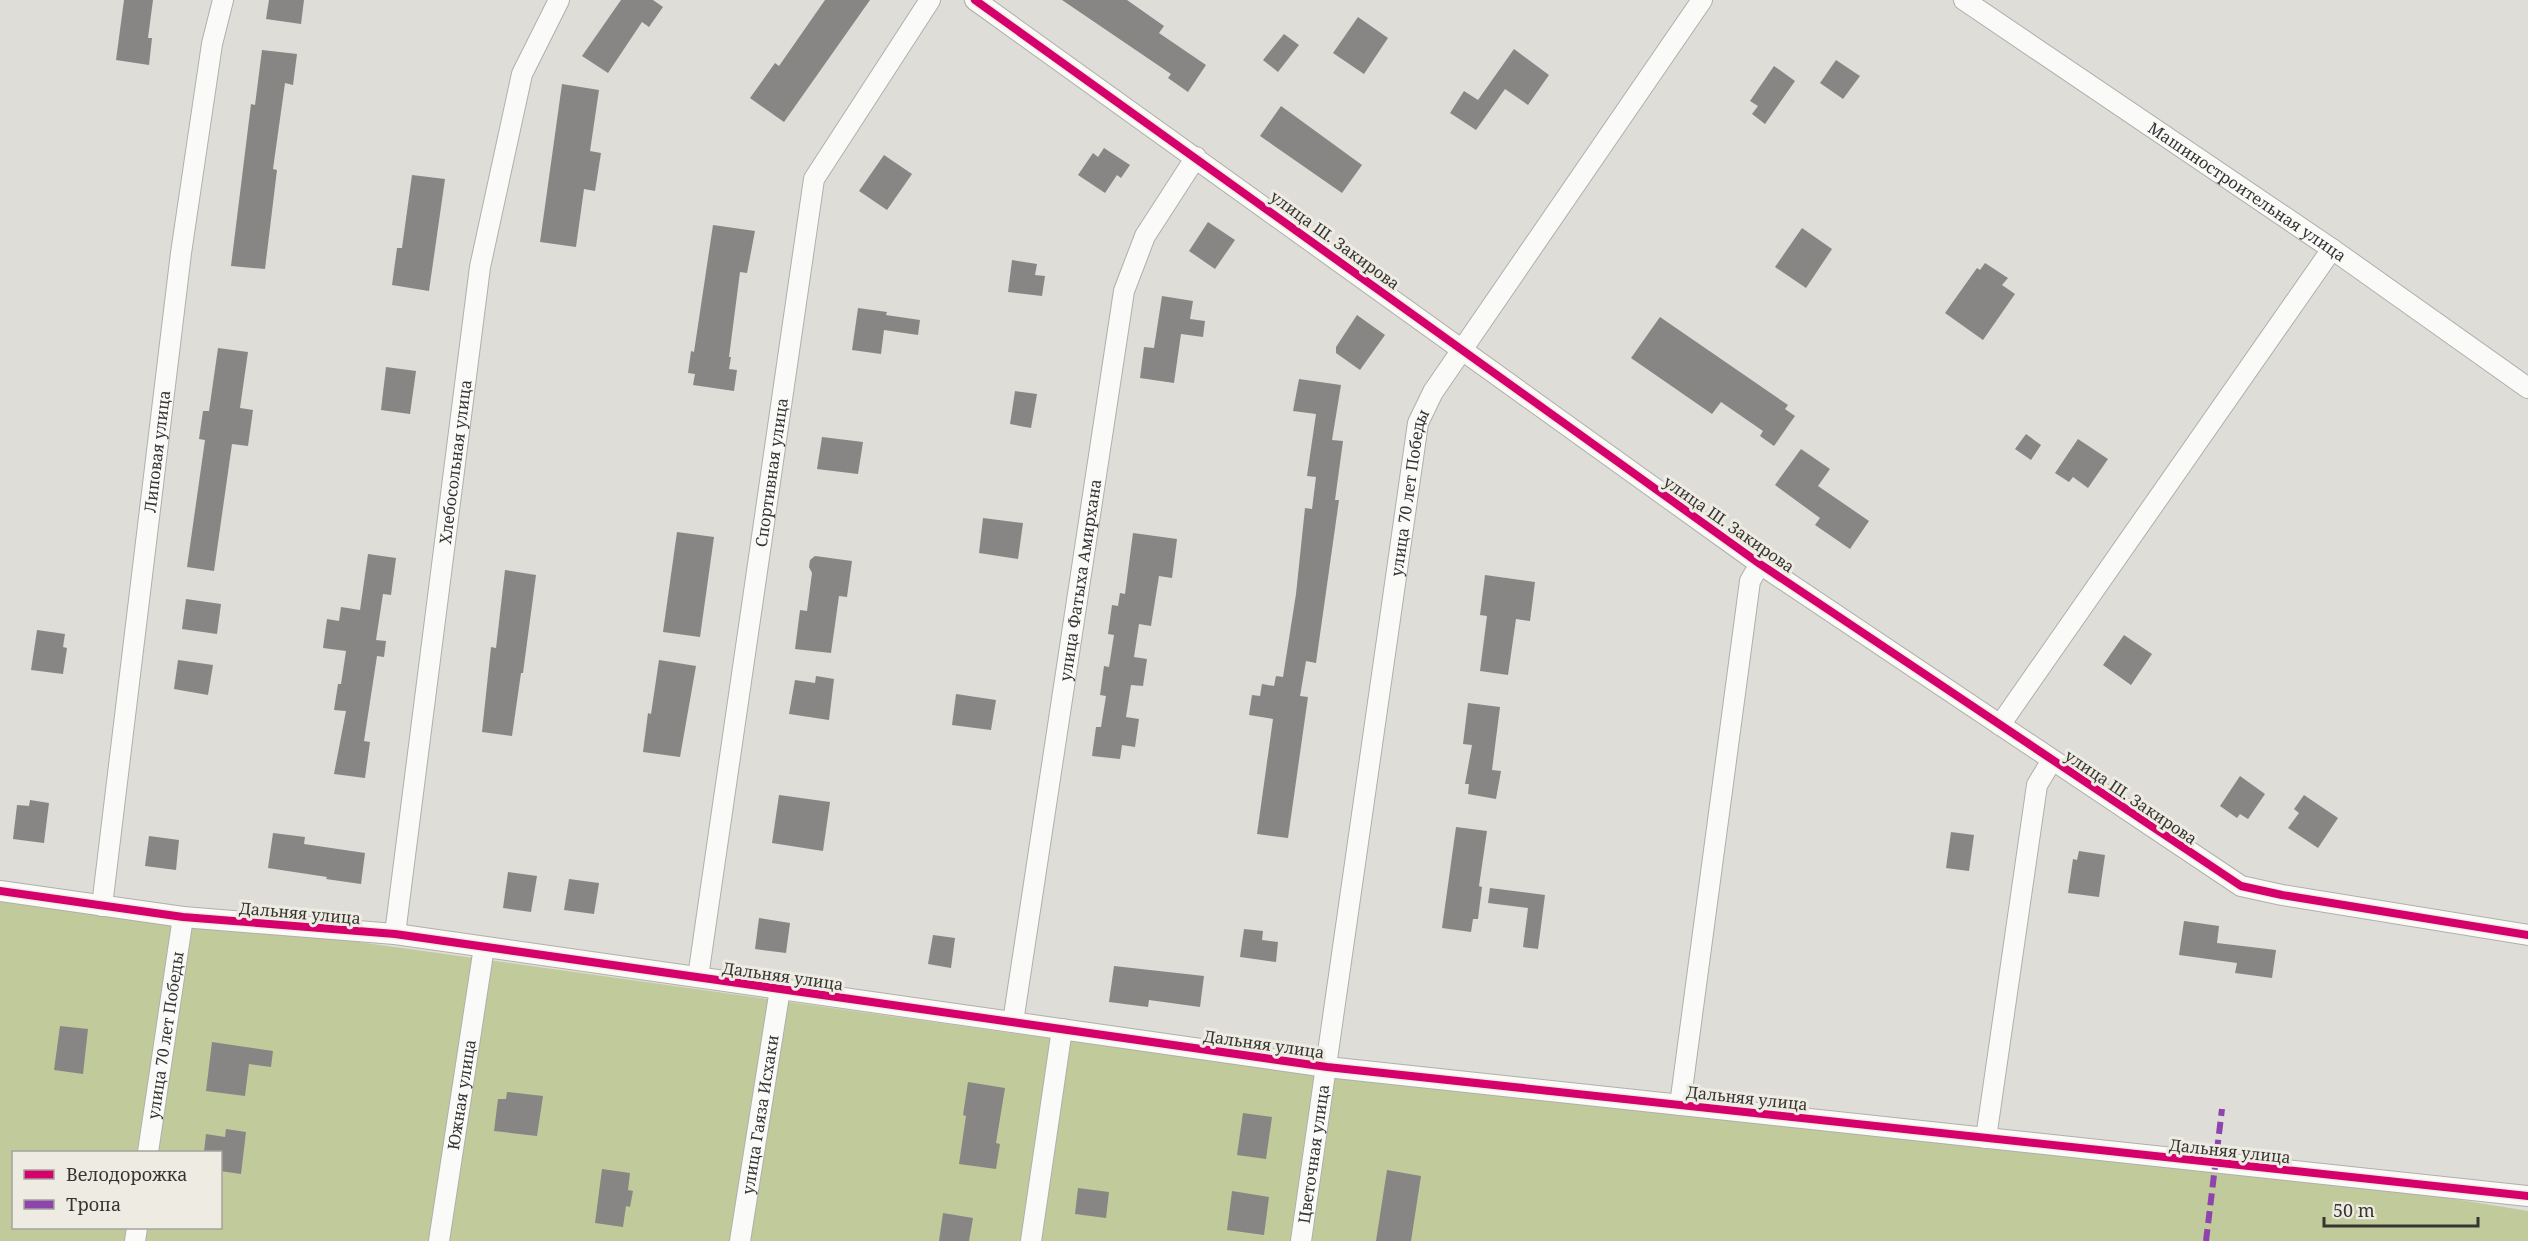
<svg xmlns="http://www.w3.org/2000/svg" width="2528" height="1241" viewBox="0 0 2528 1241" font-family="'Noto Serif',serif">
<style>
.green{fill:#c1ca9a;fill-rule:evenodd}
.building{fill:#888684}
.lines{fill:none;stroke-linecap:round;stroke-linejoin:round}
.street-casing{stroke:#b0afab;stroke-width:22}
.street{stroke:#fafaf9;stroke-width:20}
.quiet{stroke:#8e44ad;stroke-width:6;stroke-dasharray:12 6;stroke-linecap:butt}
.cycleway-casing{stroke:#eeece2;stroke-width:11}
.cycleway{stroke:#d6006c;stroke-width:8}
.labels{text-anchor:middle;stroke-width:6;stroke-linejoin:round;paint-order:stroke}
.street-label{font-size:16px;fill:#363532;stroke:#eeece2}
</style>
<rect width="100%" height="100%" fill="#deddd8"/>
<path class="green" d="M0 892 1105 1046 1680 1105 2271 1169 2528 1211V1241H0ZM14 1152H220V1228H14Z"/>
<g class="building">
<path d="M124 0H153L148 38H152L149 65 116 60Z"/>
<path d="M269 0H304L301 24 266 19Z"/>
<path d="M621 0H653L663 7 649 27 642 22 608 73 582 56Z"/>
<path d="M825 0H870L784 122 750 98 775 63 779 66Z"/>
<path d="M1062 0H1127L1164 26 1159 33 1206 65 1188 92 1168 78 1171 74Z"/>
<path d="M1358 17 1388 38 1364 74 1333 53Z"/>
<path d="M1284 34 1299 45 1278 72 1263 60Z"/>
<path d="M1514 49 1549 75 1528 105 1505 89 1476 130 1450 113 1464 91 1478 100Z"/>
<path d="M262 50 297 54 293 85 285 83 273 169 277 170 265 269 231 266 251 104 255 105Z"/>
<path d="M1836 60 1860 76 1843 99 1820 83Z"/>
<path d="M1774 66 1795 81 1765 124 1752 114 1758 106 1750 101Z"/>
<path d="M562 84 599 90 590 151 601 153 595 191 584 189 576 247 540 242Z"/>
<path d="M1281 106 1362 165 1342 193 1260 136Z"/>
<path d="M1104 148 1130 165 1121 178 1117 175 1105 193 1078 175 1093 153 1098 157Z"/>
<path d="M884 155 912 174 887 210 859 191Z"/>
<path d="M412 175 445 179 429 291 392 285 397 248H402Z"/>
<path d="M1208 222 1235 240 1215 269 1189 251Z"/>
<path d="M713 225 755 231 747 273 740 272 729 357H731L729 369 737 370 734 391 693 385 695 374 688 373 691 351 694 352Z"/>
<path d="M1802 228 1832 249 1806 288 1775 267Z"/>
<path d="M1012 260 1037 264 1035 275 1045 276 1042 296 1008 292Z"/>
<path d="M1985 263 2008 278 2002 285 2015 294 1983 340 1945 313 1977 268 1980 270Z"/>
<path d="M1162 296 1193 301 1190 319 1205 321 1203 337 1181 334 1174 383 1140 378 1144 347 1154 348Z"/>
<path d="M858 308 887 312 886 315 920 320 918 335 884 330 881 354 852 350Z"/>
<path d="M1357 315 1385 335 1360 370 1336 353V347Z"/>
<path d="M1660 317 1788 405 1785 409 1795 416 1774 446 1760 436 1763 431 1721 402 1712 414 1631 358Z"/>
<path d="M218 348 248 352 240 408 253 410 248 446 232 444 214 571 187 567 205 440 199 439 203 411H209Z"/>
<path d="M386 367 416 371 410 414 381 410Z"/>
<path d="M1299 379 1341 385 1332 440 1343 441 1335 500H1339L1316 663 1306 661 1300 696 1308 697 1288 838 1257 834 1273 719 1249 715 1252 695 1260 696 1262 684 1274 686 1276 676 1283 677 1296 594 1305 508 1312 509 1316 477 1307 476 1316 414 1293 411Z"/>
<path d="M1015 391 1037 394 1031 428 1010 424Z"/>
<path d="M2026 434 2041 445 2031 460 2015 449Z"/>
<path d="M822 437 863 442 858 474 817 469Z"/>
<path d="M2078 439 2108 459 2088 488 2073 477 2069 482 2055 473Z"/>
<path d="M1801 449 1830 469 1818 486 1869 521 1850 549 1815 525 1820 518 1775 485Z"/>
<path d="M983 518 1023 523 1018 559 979 553Z"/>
<path d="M677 532 714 537 700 637 663 632Z"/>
<path d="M1133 533 1177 539 1172 578 1159 576 1151 626 1139 624 1134 657 1147 659 1143 686 1131 685 1126 717 1139 719 1135 747 1122 745 1120 759 1092 756 1096 727H1101L1106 696 1100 695 1104 666 1109 667 1114 635 1108 634 1112 605 1118 606 1120 593 1125 594Z"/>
<path d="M368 554 396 558 391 595 383 594 376 640 386 641 384 657 377 656 364 741 370 742 365 778 334 774 346 711 334 710 338 684H341L346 651 323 648 327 619 339 621 341 607 360 610Z"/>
<path d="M815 556 852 561 847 597 839 596 831 653 795 649 800 610 807 611 812 573 809 567 810 560Z"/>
<path d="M505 570 536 575 523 673H521L512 736 482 732 491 647 496 648Z"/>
<path d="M1485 575 1535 582 1530 621 1516 619 1508 675 1480 671 1487 616 1480 615Z"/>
<path d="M186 599 221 604 217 634 182 629Z"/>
<path d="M37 630 65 634 63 647 67 648 63 674 31 670Z"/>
<path d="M2124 635 2152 654 2131 685 2103 665Z"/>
<path d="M178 660 213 665 208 695 174 689Z"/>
<path d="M659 660 696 666 680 757 643 752 648 713 651 714Z"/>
<path d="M816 676 834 679 829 720 789 714 795 680 815 683Z"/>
<path d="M956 694 996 700 991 730 952 725Z"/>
<path d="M1468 703 1500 707 1492 770 1501 771 1496 799 1468 794 1469 784H1465L1472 745 1463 744Z"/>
<path d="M2240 776 2265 794 2248 819 2240 814 2237 818 2220 806Z"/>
<path d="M779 795 830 802 823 851 772 843Z"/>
<path d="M2304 795 2338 818 2318 848 2288 828 2299 813 2294 809Z"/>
<path d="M30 800 49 803 44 843 13 839 17 805 29 806Z"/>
<path d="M1456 827 1487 831 1479 886 1482 887 1478 919H1473L1471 932 1442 928Z"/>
<path d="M1951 832 1974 835 1969 871 1946 868Z"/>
<path d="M273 833 305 837 304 844 365 853 361 884 326 879 327 877 268 868Z"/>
<path d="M149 836 179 840 176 870 145 866Z"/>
<path d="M2079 851 2105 855 2099 897 2068 893 2073 859 2077 860Z"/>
<path d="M508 872 537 876 531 912 503 908Z"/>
<path d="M569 879 599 883 594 914 564 910Z"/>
<path d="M1490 888 1545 895 1538 949 1523 947 1528 908 1488 903Z"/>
<path d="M759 918 790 923 786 953 755 949Z"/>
<path d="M2184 921 2219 926 2217 943 2276 950 2272 978 2235 973 2237 963 2179 955Z"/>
<path d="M1244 929 1263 931 1262 940 1278 942 1276 962 1240 957Z"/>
<path d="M933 935 955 938 951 968 928 964Z"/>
<path d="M1114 966 1204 976 1200 1007 1149 1000 1148 1007 1109 1002Z"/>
<path d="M60 1026 88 1029 83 1074 54 1070Z"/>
<path d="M212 1042 273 1051 271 1067 249 1064 245 1096 206 1091Z"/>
<path d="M968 1082 1005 1088 996 1143 1000 1144 996 1169 959 1164 966 1116 963 1115Z"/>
<path d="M507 1092 543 1096 537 1136 494 1131 498 1099H506Z"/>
<path d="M1243 1113 1272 1117 1266 1159 1237 1155Z"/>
<path d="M226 1129 246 1132 241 1174 220 1171V1152H204L206 1134 225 1137Z"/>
<path d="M602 1169 630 1173 628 1190 633 1191 630 1207 626 1206 623 1227 595 1223Z"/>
<path d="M1387 1170 1421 1176 1411 1241H1376Z"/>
<path d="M1078 1188 1109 1192 1106 1218 1075 1214Z"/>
<path d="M1232 1191 1269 1197 1264 1235 1227 1230Z"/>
<path d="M943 1213 973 1218 969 1241H939Z"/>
</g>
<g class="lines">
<defs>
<g id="street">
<path d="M975 0 1760 564 2241 886 2282 895 2528 935"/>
<path id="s1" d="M1964 0 2332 249 2528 388"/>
<path d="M2000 725 2332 249"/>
<path d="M0 891 183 917 395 934 1327 1067 2528 1196"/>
<path id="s2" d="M102 906 181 253 212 44 223 0"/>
<path id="s3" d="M395 934 480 267 522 74 559 0"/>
<path id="s4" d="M698 977 814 179 930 0"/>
<path id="s5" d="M1013 1022 1124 291 1145 236 1196 157"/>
<path d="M1680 1105 1750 581 1760 564"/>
<path d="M1986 1138 2037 785 2052 760"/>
<path id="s6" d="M148 1152 183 917"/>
<path d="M135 1241 137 1228"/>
<path id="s7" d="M439 1241 484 947"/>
<path id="s8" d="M740 1241 780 989"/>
<path d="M1031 1241 1062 1029"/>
<path id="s9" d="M1301 1241 1418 423 1433 392 1702 0"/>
</g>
</defs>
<use href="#street" class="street-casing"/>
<use href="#street" class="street"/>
<path class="quiet" d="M2206 1241 2222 1109"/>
<defs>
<g id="cycleway">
<path d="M975 0 1760 564 2241 886 2282 895 2528 935"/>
<path d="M0 891 183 917 395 934 1327 1067 2528 1196"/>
</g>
</defs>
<use href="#cycleway" class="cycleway-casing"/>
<use href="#cycleway" class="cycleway"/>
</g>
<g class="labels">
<g class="street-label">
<text dy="6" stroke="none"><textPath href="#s1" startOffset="342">Машиностроительная улица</textPath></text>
<text transform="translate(1335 240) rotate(36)" y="6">улица Ш. Закирова</text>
<text dy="6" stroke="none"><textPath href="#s2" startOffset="458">Липовая улица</textPath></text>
<text dy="6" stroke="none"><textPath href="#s3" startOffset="476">Хлебосольная улица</textPath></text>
<text dy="6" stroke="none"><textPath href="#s4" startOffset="510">Спортивная улица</textPath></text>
<text dy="6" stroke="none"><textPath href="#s9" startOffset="756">улица 70 лет Победы</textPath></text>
<text transform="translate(1729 524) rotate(35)" y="6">улица Ш. Закирова</text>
<text dy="6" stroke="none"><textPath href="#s5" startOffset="447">улица Фатыха Амирхана</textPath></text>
<text transform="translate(2131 797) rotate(34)" y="6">улица Ш. Закирова</text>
<text transform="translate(300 913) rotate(5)" y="6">Дальняя улица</text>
<text transform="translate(783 976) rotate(8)" y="6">Дальняя улица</text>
<text dy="6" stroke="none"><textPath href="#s6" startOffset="118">улица 70 лет Победы</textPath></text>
<text transform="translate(1264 1044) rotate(8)" y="6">Дальняя улица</text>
<text dy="6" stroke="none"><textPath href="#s7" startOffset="148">Южная улица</textPath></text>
<text transform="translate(1747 1098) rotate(6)" y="6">Дальняя улица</text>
<text dy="6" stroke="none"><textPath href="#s8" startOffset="128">улица Гаяза Исхаки</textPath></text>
<text transform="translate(2230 1151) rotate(6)" y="6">Дальняя улица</text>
<text dy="6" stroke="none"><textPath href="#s9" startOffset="88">Цветочная улица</textPath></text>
</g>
</g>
<rect x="12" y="1151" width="210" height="78" fill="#eeece2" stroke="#a4a39c" stroke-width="1.5"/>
<rect x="24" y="1170" width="30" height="9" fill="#d6006c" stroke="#a4a39c" stroke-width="1.5"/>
<text x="66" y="1181" font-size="18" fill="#363532">Велодорожка</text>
<rect x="24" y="1200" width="30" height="9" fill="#8e44ad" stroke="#a4a39c" stroke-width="1.5"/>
<text x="66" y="1211" font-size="18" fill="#363532">Тропа</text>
<path d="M2324 1217v9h154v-9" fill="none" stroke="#363532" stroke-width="3"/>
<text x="2333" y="1217" font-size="18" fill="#363532" stroke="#eeece2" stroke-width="4.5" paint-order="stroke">50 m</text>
</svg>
